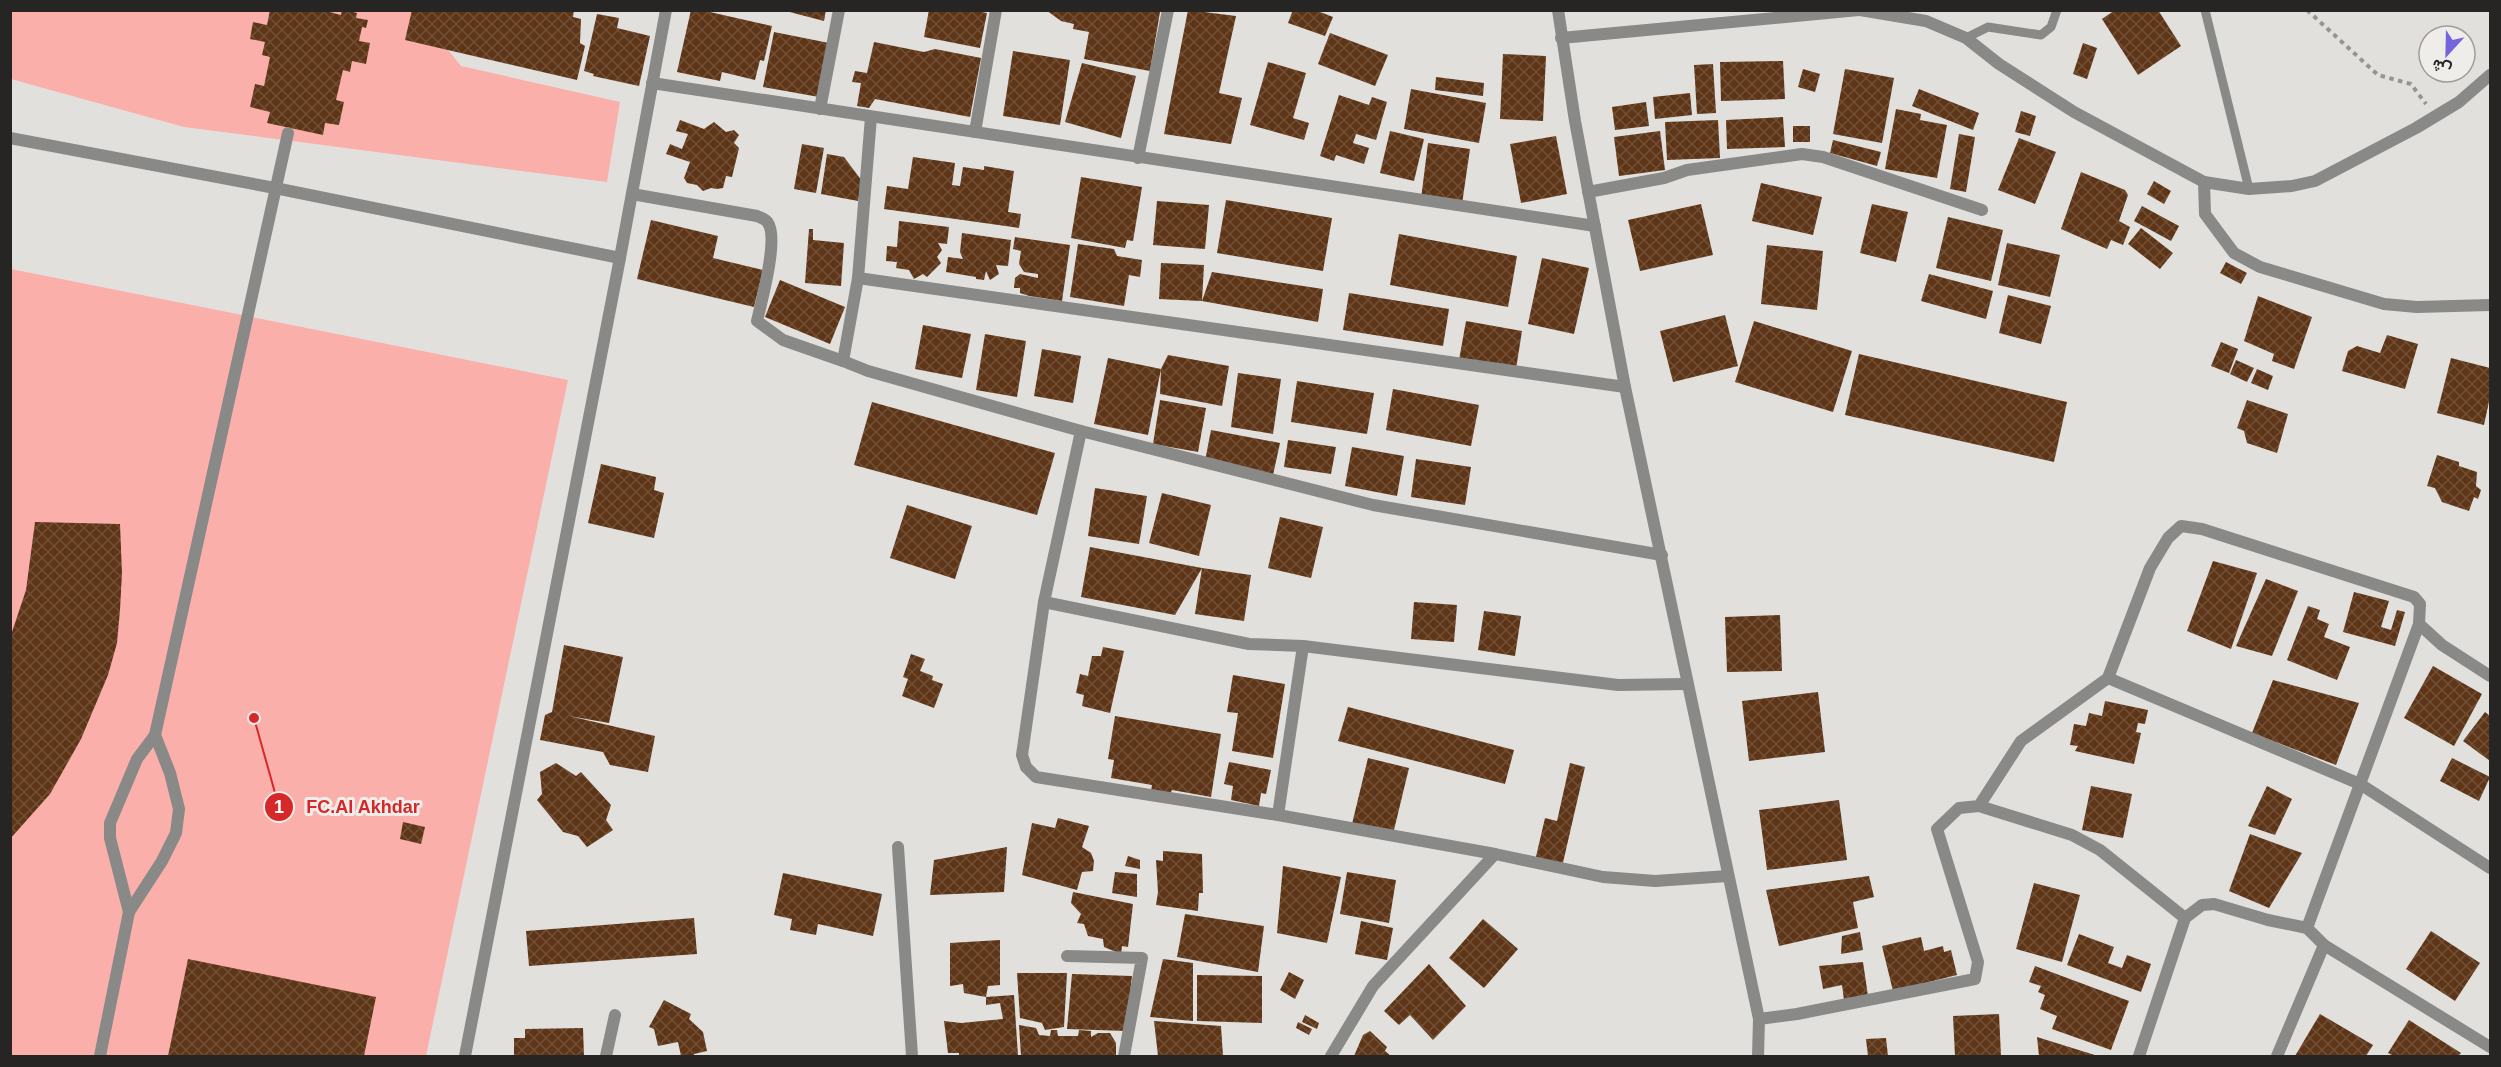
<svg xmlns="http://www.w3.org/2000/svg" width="2501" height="1067" viewBox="0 0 2501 1067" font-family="Arial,Vazirmatn,sans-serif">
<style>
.pitch{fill:#faafab}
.building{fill:url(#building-cross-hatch)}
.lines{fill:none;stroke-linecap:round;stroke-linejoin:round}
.path{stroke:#959491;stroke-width:4;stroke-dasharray:4.5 4.5;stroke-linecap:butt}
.service{stroke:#898988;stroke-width:9}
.minor{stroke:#898988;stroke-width:12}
.tertiary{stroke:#898988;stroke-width:12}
.leader{fill:none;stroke:#d62828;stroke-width:2}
.callout-dot{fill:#d62828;stroke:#eeedea;stroke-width:2}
.mark-label{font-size:18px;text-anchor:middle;font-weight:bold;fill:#fff}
.callout-label{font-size:18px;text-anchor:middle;font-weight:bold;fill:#d62828;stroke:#eeedea;stroke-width:6;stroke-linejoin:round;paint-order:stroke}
</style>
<defs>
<pattern id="building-cross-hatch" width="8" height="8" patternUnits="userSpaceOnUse" patternTransform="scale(1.5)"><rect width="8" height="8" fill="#5e3517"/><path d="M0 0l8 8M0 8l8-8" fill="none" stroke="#715038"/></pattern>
</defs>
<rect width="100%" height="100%" fill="#e1e0dc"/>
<g class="pitch">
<path d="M10 11H416L461 66 620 102 607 182 184 127 11 79Z"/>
<path d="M11 269 568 380 426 1056H11Z"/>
</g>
<g class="building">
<path d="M270 10H322L341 15 342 10H346L357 13 356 18 368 20 366 28 362 27 359 41 370 43 366 64 352 61 350 72 343 70 336 100 344 102 339 125 325 123 323 135 267 123 270 112 250 107 255 84 264 86 270 57 262 55 265 42 250 39 253 22 267 25Z"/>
<path d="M412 10H574L573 17 581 19 580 43 585 46 577 80 405 40Z"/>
<path d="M691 10H701L772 26 764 61 760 60 755 80 722 72 720 81 677 72Z"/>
<path d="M782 10H826L824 21Z"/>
<path d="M929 10H973L987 13 980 48 924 37Z"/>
<path d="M1046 10 1160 12 1150 71 1084 59 1089 32 1073 29 1074 24 1061 21Z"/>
<path d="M1188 10 1236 16 1219 93 1242 98 1231 144 1164 134Z"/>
<path d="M1293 10H1315L1333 17 1325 36 1288 23Z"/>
<path d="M2115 10H2158L2181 46 2138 75 2102 19Z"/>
<path d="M597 14 619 18 617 28 650 36 639 86 593 76 594 74 584 71Z"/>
<path d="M774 32 829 43 819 97 763 87Z"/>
<path d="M1330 33 1388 55 1375 86 1318 64Z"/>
<path d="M874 42 924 52 935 49 981 58 970 117 875 99 869 108 857 106 861 83 852 82 855 71 867 73Z"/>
<path d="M2083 43 2097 48 2087 79 2073 74Z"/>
<path d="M1013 51 1070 60 1060 125 1003 116Z"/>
<path d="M1503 54 1546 56 1543 121 1500 119Z"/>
<path d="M1783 61 1785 99 1721 101 1720 62Z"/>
<path d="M1268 62 1306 73 1293 118 1309 123 1304 140 1250 125Z"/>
<path d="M1082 63 1136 76 1121 138 1065 122Z"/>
<path d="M1713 64 1716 113 1697 114 1694 65Z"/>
<path d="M1803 69 1820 74 1815 92 1798 87Z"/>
<path d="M1845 69 1894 78 1882 143 1833 134Z"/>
<path d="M1436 77 1484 83 1483 96 1435 90Z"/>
<path d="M1411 89 1486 103 1479 143 1404 129Z"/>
<path d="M1919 89 1979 113 1973 130 1912 106Z"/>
<path d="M1690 93 1692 115 1655 119 1653 97Z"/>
<path d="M1339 95 1369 105 1372 97 1387 102 1376 140 1356 134 1353 143 1369 148 1364 164 1336 155 1334 161 1320 156Z"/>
<path d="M1646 102 1649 126 1615 130 1612 107Z"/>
<path d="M1896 109 1921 114 1920 120 1947 125 1937 178 1885 169Z"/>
<path d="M2021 111 2036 116 2030 136 2015 132Z"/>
<path d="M1783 117 1785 147 1727 149 1726 120Z"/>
<path d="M680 120 704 129 714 122 726 132 734 130 739 135 734 143 739 148 732 177 726 176 723 188 717 189 711 188 703 191 697 185 687 183 684 178 690 162 666 154 670 144 682 149 688 134 676 131Z"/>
<path d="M1718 120 1720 158 1667 160 1665 122Z"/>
<rect x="1793" y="126" width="17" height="16"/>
<path d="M1390 131 1424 139 1414 181 1380 173Z"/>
<path d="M1660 131 1665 170 1619 176 1614 137Z"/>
<path d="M1959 134 1975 137 1966 192 1950 189Z"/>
<path d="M1556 136 1567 194 1521 203 1510 144Z"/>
<path d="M2019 138 2056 152 2035 204 1998 190Z"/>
<path d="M1833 140 1881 152 1877 166 1830 153Z"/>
<path d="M1428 143 1470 149 1462 204 1421 199Z"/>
<path d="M802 144 824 148 816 193 794 189Z"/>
<path d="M827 154 844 157 862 181 858 201 821 194Z"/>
<path d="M913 157 955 163 952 185 960 186 963 167 984 170V166L1014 171 1008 212 1021 214 1019 228 884 209 887 186 908 189Z"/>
<path d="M2081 172 2125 190 2128 195 2119 221 2130 227 2123 245 2111 240 2107 249 2061 229Z"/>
<path d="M1081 177 1142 187 1133 241 1127 240 1125 248 1071 238Z"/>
<path d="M2154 181 2171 191 2164 204 2147 194Z"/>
<path d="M1761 183 1822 197 1813 235 1752 221Z"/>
<path d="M1226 200 1332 218 1323 271 1217 253Z"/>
<path d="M1157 201 1209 205 1205 249 1153 245Z"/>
<path d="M1701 204 1713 255 1640 271 1628 220Z"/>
<path d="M1872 204 1908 212 1896 262 1860 253Z"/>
<path d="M2142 206 2179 226 2171 241 2134 221Z"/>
<path d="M1948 217 2003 230 1991 281 1936 268Z"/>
<path d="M651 220 718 236 713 258 763 270 754 307 637 279Z"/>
<path d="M899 221 949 227 947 244 938 243 942 250 937 257 941 263 927 277 923 274 914 279 909 270 896 268 897 262 886 261 887 246 897 247Z"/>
<path d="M2141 228 2173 253 2160 269 2128 244Z"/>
<path d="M809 229H813V240L844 243 841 286 805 283Z"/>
<path d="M962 233 1011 240 1008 266 996 265 999 274 990 280 986 271 984 280 976 279V277L946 272 948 257 963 259 960 252Z"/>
<path d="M1399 234 1517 256 1508 307 1390 285Z"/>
<path d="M1015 237 1070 245 1062 301 1029 296 1020 293V288H1014L1015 278 1020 274 1038 278V274L1024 272 1019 264 1021 251 1013 249Z"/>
<path d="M2007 243 2060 255 2050 297 1998 285Z"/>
<path d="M1078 244 1114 249 1117 256 1142 260 1140 277 1129 275 1124 306 1070 297Z"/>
<path d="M1767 245 1823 251 1817 310 1761 304Z"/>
<path d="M1542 258 1589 268 1574 334 1528 324Z"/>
<path d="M2226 262 2247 273 2241 284 2220 273Z"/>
<path d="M1161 263 1204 265 1202 301 1159 299Z"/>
<path d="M1212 272 1323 289 1318 322 1202 301Z"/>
<path d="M1929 274 1993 291 1986 319 1921 301Z"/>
<path d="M780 280 845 307 830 344 765 317Z"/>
<path d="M1349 293 1449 309 1443 346 1343 330Z"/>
<path d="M2008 295 2051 306 2041 344 1999 333Z"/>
<path d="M2258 296 2312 317 2294 369 2272 361 2274 354 2244 341Z"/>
<path d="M1725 315 1738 366 1673 382 1660 331Z"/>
<path d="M1466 321 1522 331 1516 369 1459 360Z"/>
<path d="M1754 321 1852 351 1833 412 1735 382Z"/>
<path d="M923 325 971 334 962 378 915 369Z"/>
<path d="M985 334 1026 341 1017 397 976 390Z"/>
<path d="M2387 335 2418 344 2405 389 2342 371 2348 351 2357 346 2380 353Z"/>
<path d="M2221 342 2238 349 2229 373 2211 366Z"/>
<path d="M1042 349 1081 356 1073 403 1034 396Z"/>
<path d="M1859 354 2067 402 2054 462 1845 415Z"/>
<path d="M1168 355 1229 366 1222 406 1160 394 1161 369Z"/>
<path d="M1108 358 1161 369 1148 435 1094 424Z"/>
<path d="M2451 358 2490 368V397L2484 425 2437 413Z"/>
<path d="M2236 360 2254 368 2247 382 2230 374Z"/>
<path d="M2257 369 2273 376 2268 390 2251 383Z"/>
<path d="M1238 373 1281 379 1273 434 1231 427Z"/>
<path d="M1297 381 1374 393 1367 434 1291 422Z"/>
<path d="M1393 389 1479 405 1471 446 1386 430Z"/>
<path d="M1160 400 1206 408 1198 452 1153 444Z"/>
<path d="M2247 400 2288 414 2277 453 2247 443 2244 431 2237 428Z"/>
<path d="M872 402 1055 453 1037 515 854 465Z"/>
<path d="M1211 430 1280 443 1273 475 1205 461Z"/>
<path d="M1288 440 1336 447 1331 474 1284 467Z"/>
<path d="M1352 447 1404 456 1397 496 1345 486Z"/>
<path d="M2437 455 2459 462V466L2477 472 2476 486 2481 490 2478 499 2474 497 2469 511 2442 502 2435 488 2427 486Z"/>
<path d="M1416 459 1471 467 1465 505 1411 497Z"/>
<path d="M601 464 656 477 654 490 664 493 654 538 588 523Z"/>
<path d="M1095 488 1147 496 1139 544 1088 536Z"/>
<path d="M1162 493 1211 505 1199 556 1149 543Z"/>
<path d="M907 505 972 526 955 579 890 558Z"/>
<path d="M1280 517 1323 527 1311 578 1268 568Z"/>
<path d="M35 522 120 524 122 573 120 610 117 643 108 675 81 739 50 794 10 839V638L26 590Z"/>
<path d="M1090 547 1202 568 1175 615 1081 597Z"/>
<path d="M2213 561 2257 573 2231 649 2187 631Z"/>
<path d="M1202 568 1251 575 1244 621 1195 614Z"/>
<path d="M2266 579 2298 591 2272 656 2236 646Z"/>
<path d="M2354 592 2389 601 2381 627 2391 630 2397 610 2405 612 2395 646 2343 632Z"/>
<path d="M1414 602 1457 605 1454 642 1411 639Z"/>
<path d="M2308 606 2320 610 2317 619 2329 624 2324 637 2350 647 2337 680 2287 660Z"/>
<path d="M1484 611 1521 616 1515 656 1478 650Z"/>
<path d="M1780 615 1782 671 1727 672 1725 617Z"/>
<path d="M564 645 623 657 609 723 569 716 655 736 648 772 610 765 603 752 540 740 545 715 552 712Z"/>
<path d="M1103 647 1124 651 1110 713 1082 706 1084 695 1076 693 1080 674 1088 676 1092 656H1101Z"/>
<path d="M911 654 925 659 920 671 933 676 932 680 943 684 934 708 902 696 908 679 903 677Z"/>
<path d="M2433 666 2482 694 2454 746 2404 718Z"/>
<path d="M1233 675 1285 684 1273 758 1232 751 1238 713 1227 712Z"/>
<path d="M2273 680 2359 703 2336 765 2252 733Z"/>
<path d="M1818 692 1825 752 1749 761 1742 701Z"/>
<path d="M2105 701 2148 710 2145 724 2138 723 2136 732 2141 733 2134 764 2075 751 2078 746 2070 745 2074 724 2086 726 2089 713 2102 716Z"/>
<path d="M1348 707 1514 750 1505 784 1338 741Z"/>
<path d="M2485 712 2490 716V761L2463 741Z"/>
<path d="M1115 716 1221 734 1211 797 1172 790 1170 794 1151 791 1152 785 1111 778 1114 760 1108 759Z"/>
<path d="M1368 758 1409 768 1393 834 1352 824Z"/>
<path d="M2452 758 2490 777 2479 801 2440 781Z"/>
<path d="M1229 762 1271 770 1266 794 1261 793 1259 806 1231 800 1233 786 1224 784Z"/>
<path d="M556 763 576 776 581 772 611 805 606 820 613 830 587 847 578 836 563 832 537 800 542 794 540 772Z"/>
<path d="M1570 763 1585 767 1562 867 1535 861 1545 818 1557 821Z"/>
<path d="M2091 786 2132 794 2123 838 2082 830Z"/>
<path d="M2267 786 2292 799 2275 835 2248 826Z"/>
<path d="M1839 800 1847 860 1767 870 1759 810Z"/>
<path d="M1058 818 1089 826 1082 847 1091 853 1094 861 1093 871 1082 872 1077 890 1022 875 1032 823 1055 828Z"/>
<path d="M403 822 425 827 421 844 400 839Z"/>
<path d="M2250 834 2302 853 2269 908 2229 891Z"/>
<path d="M1007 847 1004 892 930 895 934 860Z"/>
<path d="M1163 851 1202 854 1203 893H1199L1198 911 1156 905 1158 892 1156 860 1163 861Z"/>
<path d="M1128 856 1140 860V869L1125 866Z"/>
<path d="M1283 866 1341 877 1327 943 1277 933Z"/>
<path d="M1115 872 1137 874V897L1112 893Z"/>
<path d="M1347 872 1396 880 1389 923 1340 914Z"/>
<path d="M783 873 882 894 873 936 818 924 816 935 790 930 792 919 774 915Z"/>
<path d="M1869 876 1874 897 1853 902 1858 928 1779 946 1766 890Z"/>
<path d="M2034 883 2080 895 2062 962 2016 949Z"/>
<path d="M1073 892 1133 904 1128 947 1122 946 1121 954 1104 947 1103 939 1088 936 1084 924 1077 923 1081 914 1071 903Z"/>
<path d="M1185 914 1264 926 1258 972 1177 957Z"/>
<path d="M694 918 697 954 529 966 526 931Z"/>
<path d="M1483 919 1518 949 1484 988 1449 958Z"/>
<path d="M1361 921 1393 928 1387 960 1355 954Z"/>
<path d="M2431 931 2480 963 2455 1001 2406 969Z"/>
<path d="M1860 932 1863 950 1841 954 1842 936Z"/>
<path d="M2079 934 2114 947 2108 963 2122 968 2127 955 2151 964 2141 992 2067 965Z"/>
<path d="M1921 937 1924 951 1943 946 1944 952 1951 950 1957 975 1893 991 1882 946Z"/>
<path d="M1000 940V985L988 986 986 997 964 993 963 984 950 986V943Z"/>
<path d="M188 959 376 997 364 1056H168Z"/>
<path d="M1163 959 1193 963V1021L1150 1017Z"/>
<path d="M1863 962 1868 996 1844 1000 1842 985 1823 989 1819 966Z"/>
<path d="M1429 964 1466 1006 1433 1040 1410 1015 1399 1025 1384 1011Z"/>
<path d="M2035 966 2129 1001 2111 1050 2052 1029 2057 1016 2040 1009 2045 995 2038 992 2041 986 2029 982Z"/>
<path d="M1289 972 1304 980 1295 999 1280 990Z"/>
<path d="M1017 973H1067L1064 1027 1045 1030 1042 1023 1020 1018Z"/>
<path d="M1072 974 1132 976 1126 1031 1067 1029Z"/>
<path d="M1197 975 1262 976V1023L1197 1021Z"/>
<path d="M1014 995 1018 1056H959V1053H948L944 1021 961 1023 1003 1019 1000 1003 986 1005V997Z"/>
<path d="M664 1000 691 1014 689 1019 703 1032 707 1051 694 1054V1056H681L678 1042 658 1046 654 1029 649 1027Z"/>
<path d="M1999 1014 2001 1056H1955L1953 1016Z"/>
<path d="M2320 1014 2373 1045 2366 1056H2295Z"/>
<path d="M1305 1015 1319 1023 1317 1029 1302 1022Z"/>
<path d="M2409 1020 2461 1053 2458 1056H2394L2388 1053Z"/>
<path d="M1154 1021 1221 1026 1223 1056H1158Z"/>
<path d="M1298 1022 1312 1029 1309 1035 1296 1028Z"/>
<path d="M1019 1025 1036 1028 1039 1035 1050 1036 1051 1030H1057L1058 1036H1078L1079 1030 1091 1031V1037L1098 1033H1110L1116 1043V1056H1021Z"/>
<path d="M583 1028 584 1056H514V1038H525V1029Z"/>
<path d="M1370 1031 1387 1047 1385 1051 1391 1056H1354L1363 1035Z"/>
<path d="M2037 1037 2098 1056H2039Z"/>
<path d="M1886 1038 1888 1056H1868L1866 1039Z"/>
</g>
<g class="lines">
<path class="path" d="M2307 10 2378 75 2411 84 2426 104"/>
<g class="service">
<path d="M2205 10 2249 189"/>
<path d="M1966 38 1988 27 2041 35 2051 27 2057 10"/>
</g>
<g class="minor">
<path d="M1860 10 1926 21 1966 38 1999 64 2074 112 2204 182 2249 189 2292 186 2315 181 2416 128 2459 102 2490 75"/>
<path d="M1561 38 1859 10"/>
<path d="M652 83 1595 226"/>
<path d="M820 109 839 10"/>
<path d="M871 117 858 278 843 361 868 371 1081 431 1373 505 1662 555"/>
<path d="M975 132 996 10"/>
<path d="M10 138 275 188 620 258"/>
<path d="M1138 158 1168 10"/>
<path d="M2204 182 2205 214 2234 253 2260 267 2384 304 2417 307 2490 305"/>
<path d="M1588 192 1664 178 1687 170 1802 154 1823 157 1982 210"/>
<path d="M632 194 757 216C761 218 766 219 768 223 779 239 761 303 757 321L783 340 843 361"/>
<path d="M858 278 1625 387"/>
<path d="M1081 431 1044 602 1022 755 1026 767 1036 777 1278 815 1495 854 1603 877 1655 881 1728 876"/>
<path d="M1044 602 1249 644 1303 646 1618 685 1686 684"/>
<path d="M2108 678 2360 784 2490 868"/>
<path d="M1979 806 2072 835 2100 850 2185 918 2202 905 2214 904 2268 920 2307 928 2324 945 2490 1047"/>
<path d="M1278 815 1303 646"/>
<path d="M898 847 912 1056"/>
<path d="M129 912 110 838V823L137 759 155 735 288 133"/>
<path d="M2307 928 2419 624"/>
<path d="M1067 956 1142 958 1124 1056"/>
<path d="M1759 1019 1797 1014 1975 979 1978 962 1937 829 1959 808 1979 806 2021 741 2108 678 2150 568 2168 538 2181 526 2202 529 2414 597 2420 604 2419 624 2442 645 2490 676"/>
<path d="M100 1056 129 912 162 861 176 833 179 809 170 773 155 735"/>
<path d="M465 1056 620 258 666 10"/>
<path d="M606 1056 615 1015"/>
<path d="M1331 1056 1373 986 1495 854"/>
<path d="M2139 1056 2185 918"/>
<path d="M2277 1056 2324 945"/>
</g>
<path class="tertiary" d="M1558 10 1575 121 1625 387 1759 1019 1758 1056"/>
</g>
<path class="leader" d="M254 718L279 807"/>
<g class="callout-dot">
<circle cx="254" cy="718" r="6"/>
<circle cx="279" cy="807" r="15"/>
</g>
<g class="mark-label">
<text x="279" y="813">1</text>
</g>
<g class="callout-label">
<text x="363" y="813">FC.Al Akhdar</text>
</g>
<rect width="2501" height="1067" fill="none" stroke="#262524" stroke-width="24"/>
<g transform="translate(2447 54) rotate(202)"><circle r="28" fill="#eeedea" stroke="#9e9d9b" stroke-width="1.5"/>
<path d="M0-4.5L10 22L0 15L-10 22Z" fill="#7464de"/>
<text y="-9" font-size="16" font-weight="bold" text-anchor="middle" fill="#262524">ش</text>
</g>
</svg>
